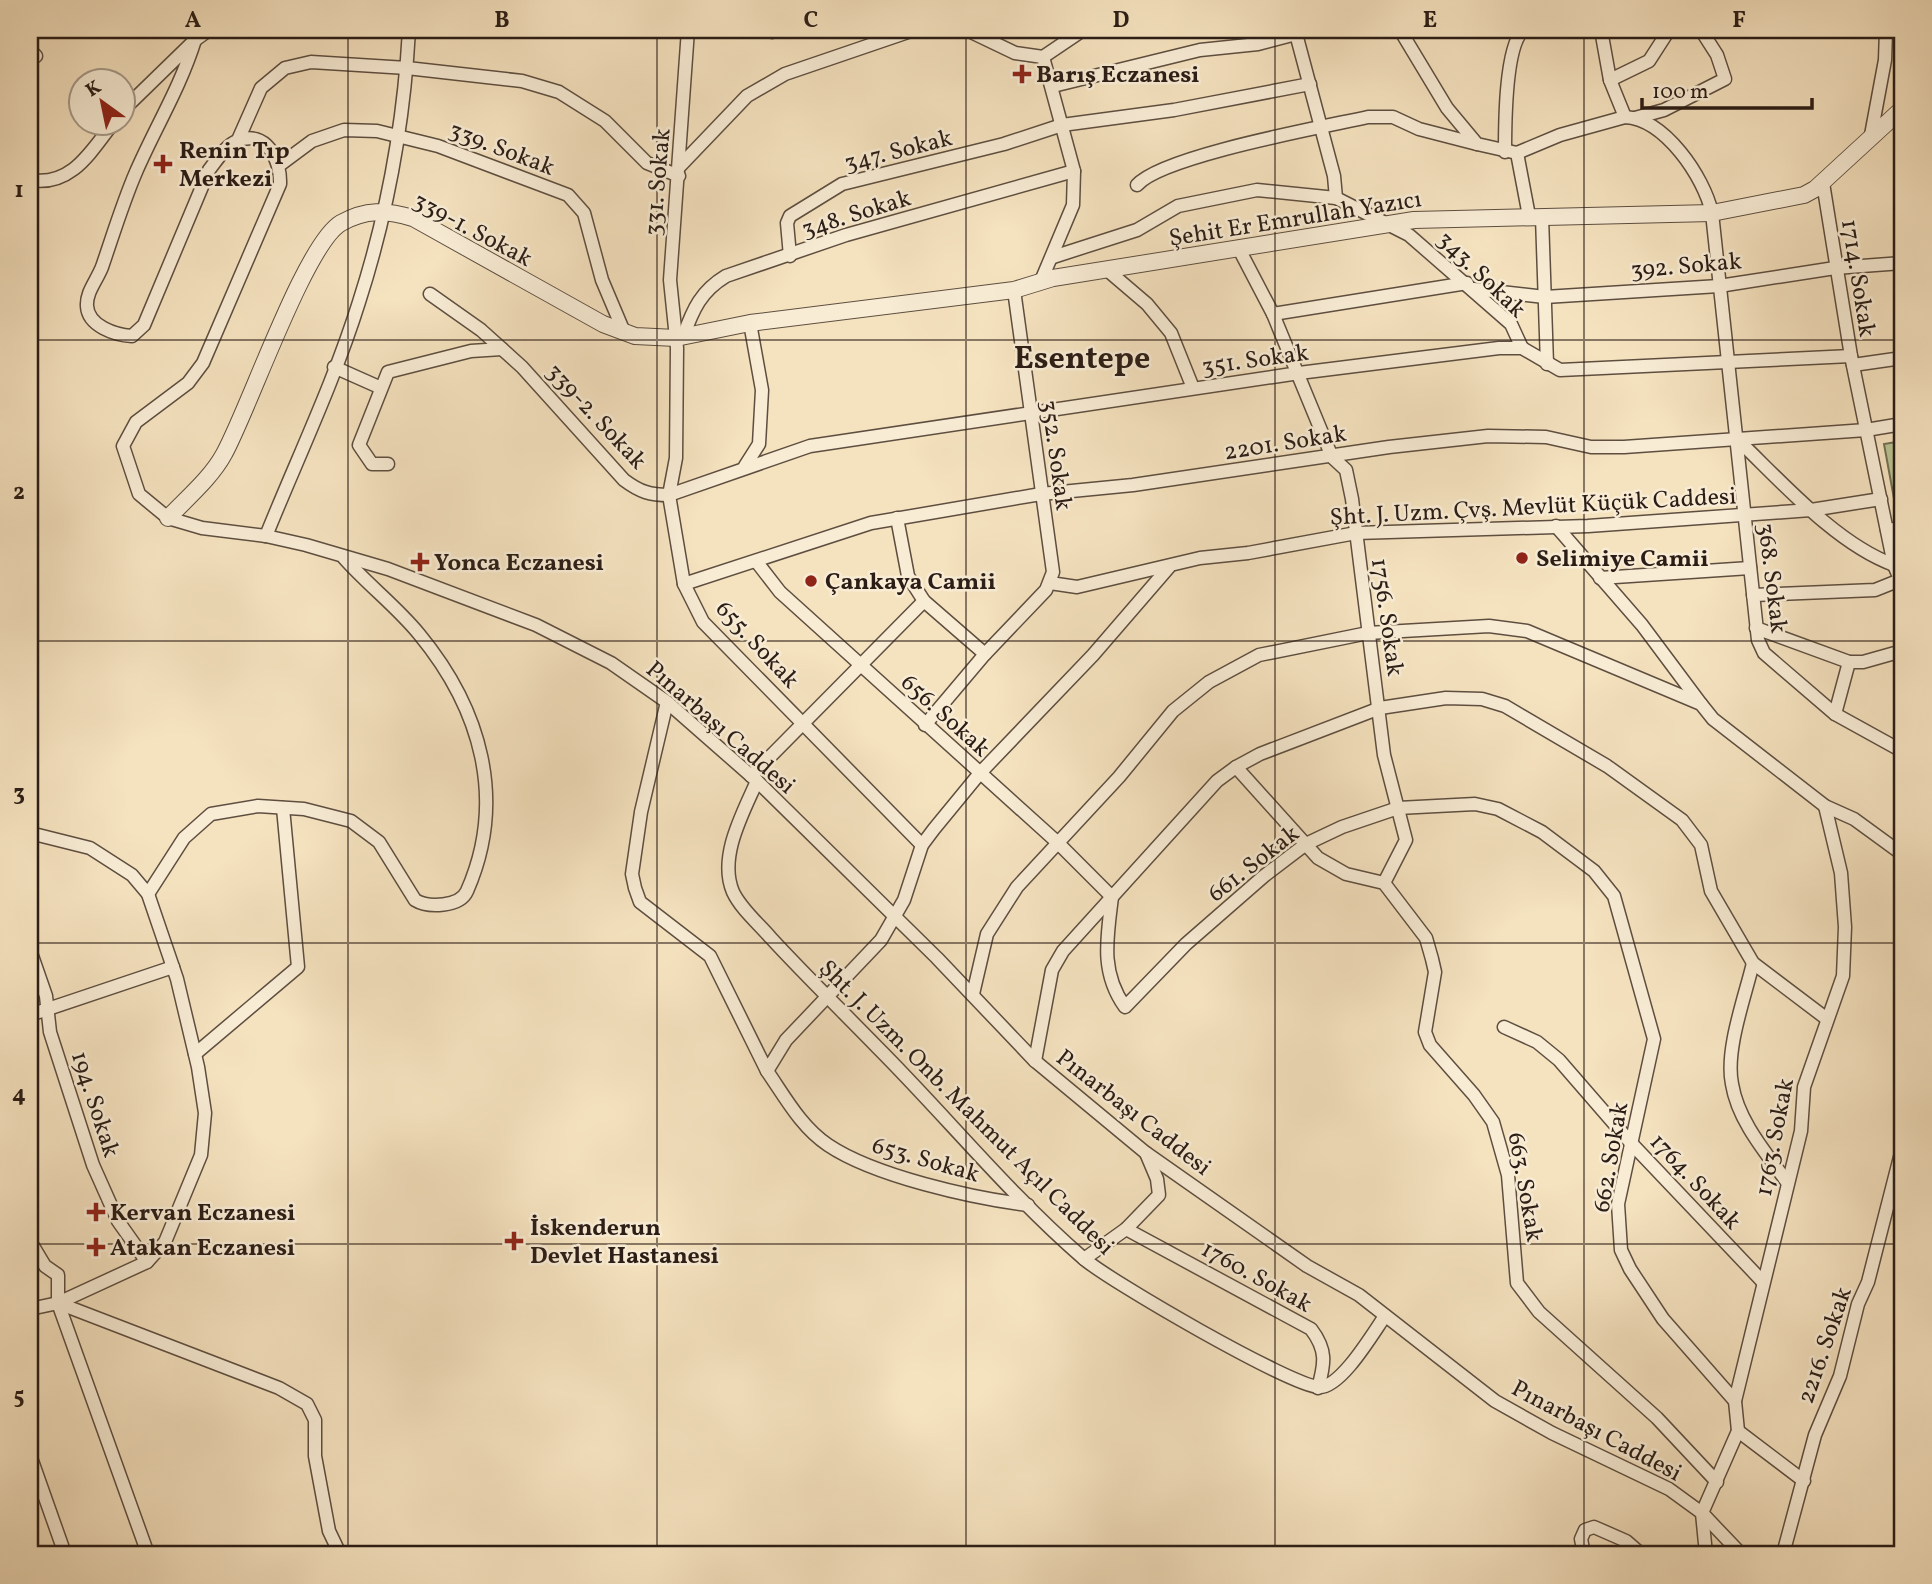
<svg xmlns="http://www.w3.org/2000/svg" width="1932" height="1584" viewBox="0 0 1932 1584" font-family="Vollkorn,serif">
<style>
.green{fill:#bac393;stroke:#727054;stroke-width:2}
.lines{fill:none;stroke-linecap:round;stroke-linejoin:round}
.minor-casing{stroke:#5e4e40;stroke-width:15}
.tertiary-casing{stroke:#5e4e40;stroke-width:18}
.minor{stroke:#f8ecd5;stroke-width:12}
.tertiary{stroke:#f8ecd5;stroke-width:16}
.grid{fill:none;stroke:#2b1d16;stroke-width:2;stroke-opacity:0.55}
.poi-dot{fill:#8f2418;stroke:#f8ecd5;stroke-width:2.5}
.labels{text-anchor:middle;stroke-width:5;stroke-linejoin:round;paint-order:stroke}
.poi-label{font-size:24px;font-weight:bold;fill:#2b1d16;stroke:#f8ecd5;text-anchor:start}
.street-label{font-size:24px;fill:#2b1d16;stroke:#f8ecd5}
.district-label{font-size:32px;font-weight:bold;fill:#2b1d16;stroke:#f8ecd5}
.neatline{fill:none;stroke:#2b1d16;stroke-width:2.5}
.grid-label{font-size:23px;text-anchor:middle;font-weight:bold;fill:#2b1d16}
</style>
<rect width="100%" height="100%" fill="#f5e2bf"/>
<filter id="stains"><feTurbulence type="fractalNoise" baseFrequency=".00286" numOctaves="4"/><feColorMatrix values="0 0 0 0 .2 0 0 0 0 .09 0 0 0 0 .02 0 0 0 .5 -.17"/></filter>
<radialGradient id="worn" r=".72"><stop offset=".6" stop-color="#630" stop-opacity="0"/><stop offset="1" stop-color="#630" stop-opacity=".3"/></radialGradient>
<path class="green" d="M1902 441V525L1899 526 1884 444Z"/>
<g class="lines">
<defs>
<g id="minor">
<path d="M688 30 670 280 677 348 676 458 669 495 684 584 703 622 922 845"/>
<path d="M967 30 1015 53 1043 57 1083 30"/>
<path d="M1295 30 1334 176 1336 198"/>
<path d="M1400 30 1447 108 1477 144 1517 153 1560 135 1625 117C1665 119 1704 177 1712 213L1758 640 1764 653 1835 714 1902 751"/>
<path d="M1601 30 1610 80 1625 117"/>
<path d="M772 32 776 30"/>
<path d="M195 40 209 30"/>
<path d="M30 50 36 56"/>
<path d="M1610 80 1649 61 1669 30"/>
<path d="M1053 86 1200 50 1258 44 1296 34"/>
<path d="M122 111 195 40C180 88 156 126 136 172 123 202 113 235 102 267 97 280 86 292 87 306 88 326 115 335 132 336L144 325 209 170C217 160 225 146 237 141 266 129 281 160 280 184L203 363 188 383 136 422 123 446 139 494 168 518 202 528 266 536 306 545 388 569 536 625 611 663 667 702 757 781 937 958 1035 1061 1146 1153 1307 1266 1359 1295 1495 1401 1552 1433 1669 1489 1702 1513 1741 1554"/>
<path d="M1635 118 1664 110 1725 79 1717 55 1701 30"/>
<path d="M1871 135 1885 60 1886 30"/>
<path d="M238 140 261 88 285 68 311 62 407 68 522 81 559 92 605 121 647 163 679 176"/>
<path d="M1505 152C1505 125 1505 48 1523 30"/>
<path d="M1517 153 1529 216"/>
<path d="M281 164 312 141 344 130 377 131 438 146 568 195 584 213 602 280 624 332"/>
<path d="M680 166 747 96 785 74 914 30"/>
<path d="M30 180C72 187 91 151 114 122"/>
<path d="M1823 183 1851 356 1894 565 1902 584"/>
<path d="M1137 185C1162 156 1323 127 1368 117H1393L1419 129 1477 144"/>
<path d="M1542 217 1547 364"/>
<path d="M1239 249 1273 314 1332 457 1346 470 1352 499 1384 755 1406 840 1384 883"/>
<path d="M790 256 787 223 790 216 842 184 1004 144 1062 125 1174 110 1310 84"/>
<path d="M1053 257 1137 230 1178 206 1257 190 1336 198 1409 235 1511 324 1522 348"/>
<path d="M1106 269 1147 304 1171 333 1193 388"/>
<path d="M1041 281 1073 205 1074 171 1043 57"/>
<path d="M1474 289 1545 297 1719 286 1835 268 1902 263"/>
<path d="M430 294 481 330 522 367 624 480C640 492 650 495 669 495L810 446 1299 373 1499 348H1522L1560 370 1851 356"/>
<path d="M1273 314 1467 283"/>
<path d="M683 337C693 309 701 291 726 276L846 235 1074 171"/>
<path d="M1853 365 1902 358"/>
<path d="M334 367 379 387"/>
<path d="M1737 439C1781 481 1836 544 1894 565"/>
<path d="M388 464H372L359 445 388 372 471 351 502 349"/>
<path d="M745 466 759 444 762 390 750 323"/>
<path d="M897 518 908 576 924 601 985 654"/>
<path d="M1556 526 1642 625 1701 704"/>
<path d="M1887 530 1902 528"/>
<path d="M266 536C297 459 334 382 359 302 387 215 404 121 409 30"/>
<path d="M756 561 780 592 1057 842 1112 897C1107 938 1100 972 1125 1007L1186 944 1264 876 1306 844 1342 827 1398 808 1475 804 1498 809 1542 832 1594 871 1614 896 1654 1039 1618 1204 1621 1250 1630 1269 1663 1319 1735 1401"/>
<path d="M1600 578 1750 568"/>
<path d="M1050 583 1077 587 1200 558 1248 553 1356 533 1588 526 1811 510 1881 499"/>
<path d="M684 584 871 523 1041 494 1133 485 1389 447 1488 436 1546 437 1591 447H1624L1866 430 1902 424"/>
<path d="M1753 595 1875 590 1900 580"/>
<path d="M1756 628 1849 662H1863L1902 651"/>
<path d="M667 702 641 812 632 874 635 888 640 902 710 956 767 1071 786 1040 881 940 904 900 922 845 934 829 980 773 1093 655 1169 567"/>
<path d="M1835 714 1849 662"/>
<path d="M925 725 985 654 1046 590 1053 572 1014 290"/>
<path d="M1236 767 1318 858 1346 874 1384 883 1426 938 1432 959 1435 972 1425 1032 1430 1045 1474 1095 1493 1122 1508 1175 1517 1283 1539 1312 1657 1418 1717 1482"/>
<path d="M751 776 924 601"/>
<path d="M757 781C743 813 718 857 733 892 741 909 758 923 770 937 805 975 841 1010 877 1047 946 1116 1009 1194 1083 1258 1109 1281 1291 1386 1319 1387 1341 1388 1373 1333 1385 1316"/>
<path d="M30 833 90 848 132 875 148 894 177 979 198 1067 205 1113 201 1155 165 1242 147 1262 58 1303"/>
<path d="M148 894 184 838 211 814 258 806 304 809 351 821 379 842 415 900C428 908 460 907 467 891 507 800 481 709 419 634 397 607 368 585 344 558"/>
<path d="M30 950 46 996 50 1032 93 1165 118 1221 147 1262"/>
<path d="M1753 963C1745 997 1725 1050 1732 1084 1738 1121 1766 1153 1787 1182"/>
<path d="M973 994 987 934 1017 887 1119 777 1173 711 1209 682 1259 655 1368 633 1489 626 1527 631 1701 704 1713 719 1825 806 1854 819 1902 854"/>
<path d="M30 1015 173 967"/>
<path d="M1504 1027 1537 1042 1559 1060 1631 1143 1763 1282"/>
<path d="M195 1054 298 967 283 808"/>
<path d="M1035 1061 1052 970 1063 951 1217 781 1236 767 1260 754 1380 708 1446 698 1482 699 1505 706 1607 766 1682 820 1701 845 1711 891 1753 963 1827 1019"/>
<path d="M767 1071C785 1097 801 1127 828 1145 874 1176 972 1198 1028 1205"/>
<path d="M1126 1229 1311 1329C1327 1350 1325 1363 1318 1388"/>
<path d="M30 1241 45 1266 58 1275V1303L148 1554"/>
<path d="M1084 1259 1126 1229 1159 1195 1157 1179 1146 1153"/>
<path d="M30 1309 58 1303 279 1388 307 1404 315 1420V1456L329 1531 340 1554"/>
<path d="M1738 1431 1804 1481"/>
<path d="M30 1455 65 1554"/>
<path d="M1584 1554 1581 1539 1585 1530 1594 1527 1626 1541 1641 1554"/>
<path d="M1706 1554 1702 1513 1738 1431 1735 1401 1801 1131 1804 1087 1843 976 1845 927 1841 873 1825 806"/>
<path d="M1783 1554 1815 1435 1840 1376 1858 1304 1868 1282 1902 1149"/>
</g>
<path id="tertiary" d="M168 518C187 498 211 478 224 454 249 409 305 244 341 223 366 209 386 210 413 218L603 324 635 336 676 338 750 323 1014 290 1053 278 1414 220 1712 213 1804 195 1815 189 1902 109"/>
</defs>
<use href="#minor" class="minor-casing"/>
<use href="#tertiary" class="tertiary-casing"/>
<use href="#minor" class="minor"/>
<use href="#tertiary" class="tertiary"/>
</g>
<path class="grid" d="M348 30V1554M657 30V1554M966 30V1554M1275 30V1554M1584 30V1554M30 340H1902M30 641H1902M30 943H1902M30 1244H1902"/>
<g class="poi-dot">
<path d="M1018.5 63.5h7v7h7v7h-7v7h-7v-7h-7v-7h7z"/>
<path d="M159.5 153.5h7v7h7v7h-7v7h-7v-7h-7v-7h7z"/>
<circle cx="1522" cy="558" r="7"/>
<path d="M416.5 551.5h7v7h7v7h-7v7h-7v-7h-7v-7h7z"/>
<circle cx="811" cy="581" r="7"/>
<path d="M92.5 1201.5h7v7h7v7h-7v7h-7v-7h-7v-7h7z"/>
<path d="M510.5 1230.5h7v7h7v7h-7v7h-7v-7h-7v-7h7z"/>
<path d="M92.5 1236.5h7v7h7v7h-7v7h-7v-7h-7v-7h7z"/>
</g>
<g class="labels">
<g class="poi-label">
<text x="1036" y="82">Barış Eczanesi</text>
<text x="179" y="158">Renin Tıp<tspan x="179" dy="28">Merkezi</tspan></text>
<text x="1536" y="566">Selimiye Camii</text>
<text x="434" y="570">Yonca Eczanesi</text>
<text x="825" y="589">Çankaya Camii</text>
<text x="110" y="1220">Kervan Eczanesi</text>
<text x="530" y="1235">İskenderun<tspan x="530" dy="28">Devlet Hastanesi</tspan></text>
<text x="110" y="1255">Atakan Eczanesi</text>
</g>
<g class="street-label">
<text transform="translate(502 148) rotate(21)" y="8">339. Sokak</text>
<text transform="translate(898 150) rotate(-14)" y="8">347. Sokak</text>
<text transform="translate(657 182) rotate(-85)" y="8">331. Sokak</text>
<text transform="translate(856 213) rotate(-17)" y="8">348. Sokak</text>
<text transform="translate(1295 218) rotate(-9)" y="8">Şehit Er Emrullah Yazıcı</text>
<text transform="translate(473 229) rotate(28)" y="8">339-1. Sokak</text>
<text transform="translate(1686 265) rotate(-5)" y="8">392. Sokak</text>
<text transform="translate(1482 274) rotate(44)" y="8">343. Sokak</text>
<text transform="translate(1859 278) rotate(81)" y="8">1714. Sokak</text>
<text transform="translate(1255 359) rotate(-8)" y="8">351. Sokak</text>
<text transform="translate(597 416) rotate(47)" y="8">339-2. Sokak</text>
<text transform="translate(1285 442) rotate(-9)" y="8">2201. Sokak</text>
<text transform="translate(1057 455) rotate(82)" y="8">352. Sokak</text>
<text transform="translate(1533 506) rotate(-3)" y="8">Şht. J. Uzm. Çvş. Mevlüt Küçük Caddesi</text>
<text transform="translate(1773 578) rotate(83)" y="8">368. Sokak</text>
<text transform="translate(1388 617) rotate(82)" y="8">1756. Sokak</text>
<text transform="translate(758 644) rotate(47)" y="8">655. Sokak</text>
<text transform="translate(946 715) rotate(42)" y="8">656. Sokak</text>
<text transform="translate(721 727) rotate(41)" y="8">Pınarbaşı Caddesi</text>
<text transform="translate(1253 863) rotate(-38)" y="8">661. Sokak</text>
<text transform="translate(96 1104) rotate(72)" y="8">194. Sokak</text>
<text transform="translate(967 1107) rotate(45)" y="8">Şht. J. Uzm. Onb. Mahmut Açıl Caddesi</text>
<text transform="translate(1134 1112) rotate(38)" y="8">Pınarbaşı Caddesi</text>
<text transform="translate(1774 1137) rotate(-79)" y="8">1763. Sokak</text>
<text transform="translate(1610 1157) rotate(-80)" y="8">662. Sokak</text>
<text transform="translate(926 1159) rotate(16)" y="8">653. Sokak</text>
<text transform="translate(1696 1181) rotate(47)" y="8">1764. Sokak</text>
<text transform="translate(1526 1187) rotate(80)" y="8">663. Sokak</text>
<text transform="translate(1257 1276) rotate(29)" y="8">1760. Sokak</text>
<text transform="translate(1824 1345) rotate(-71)" y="8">2216. Sokak</text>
<text transform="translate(1597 1430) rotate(28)" y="8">Pınarbaşı Caddesi</text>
</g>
<g class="district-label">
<text x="1082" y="368">Esentepe</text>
</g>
</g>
<rect width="1932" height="1584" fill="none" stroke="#f5e2bf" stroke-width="77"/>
<g transform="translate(102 102) rotate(327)"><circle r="33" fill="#f8ecd5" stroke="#a69989" stroke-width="2"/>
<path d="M0-5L12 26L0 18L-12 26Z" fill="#8f2418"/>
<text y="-10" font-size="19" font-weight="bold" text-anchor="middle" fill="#2b1d16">K</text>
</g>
<path d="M1642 98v10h170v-10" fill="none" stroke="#2b1d16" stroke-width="3.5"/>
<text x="1652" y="98" font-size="21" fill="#2b1d16" stroke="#f8ecd5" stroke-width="5" paint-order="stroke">100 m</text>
<rect x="38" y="38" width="1856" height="1508" class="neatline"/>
<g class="grid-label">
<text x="193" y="27">A</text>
<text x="502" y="27">B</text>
<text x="811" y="27">C</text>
<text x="1121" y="27">D</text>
<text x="1430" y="27">E</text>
<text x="1739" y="27">F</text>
<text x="19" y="197">1</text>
<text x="19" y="499">2</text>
<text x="19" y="800">3</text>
<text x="19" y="1101">4</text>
<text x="19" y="1403">5</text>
</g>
<rect width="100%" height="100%" filter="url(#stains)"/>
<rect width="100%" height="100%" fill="url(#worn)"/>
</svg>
